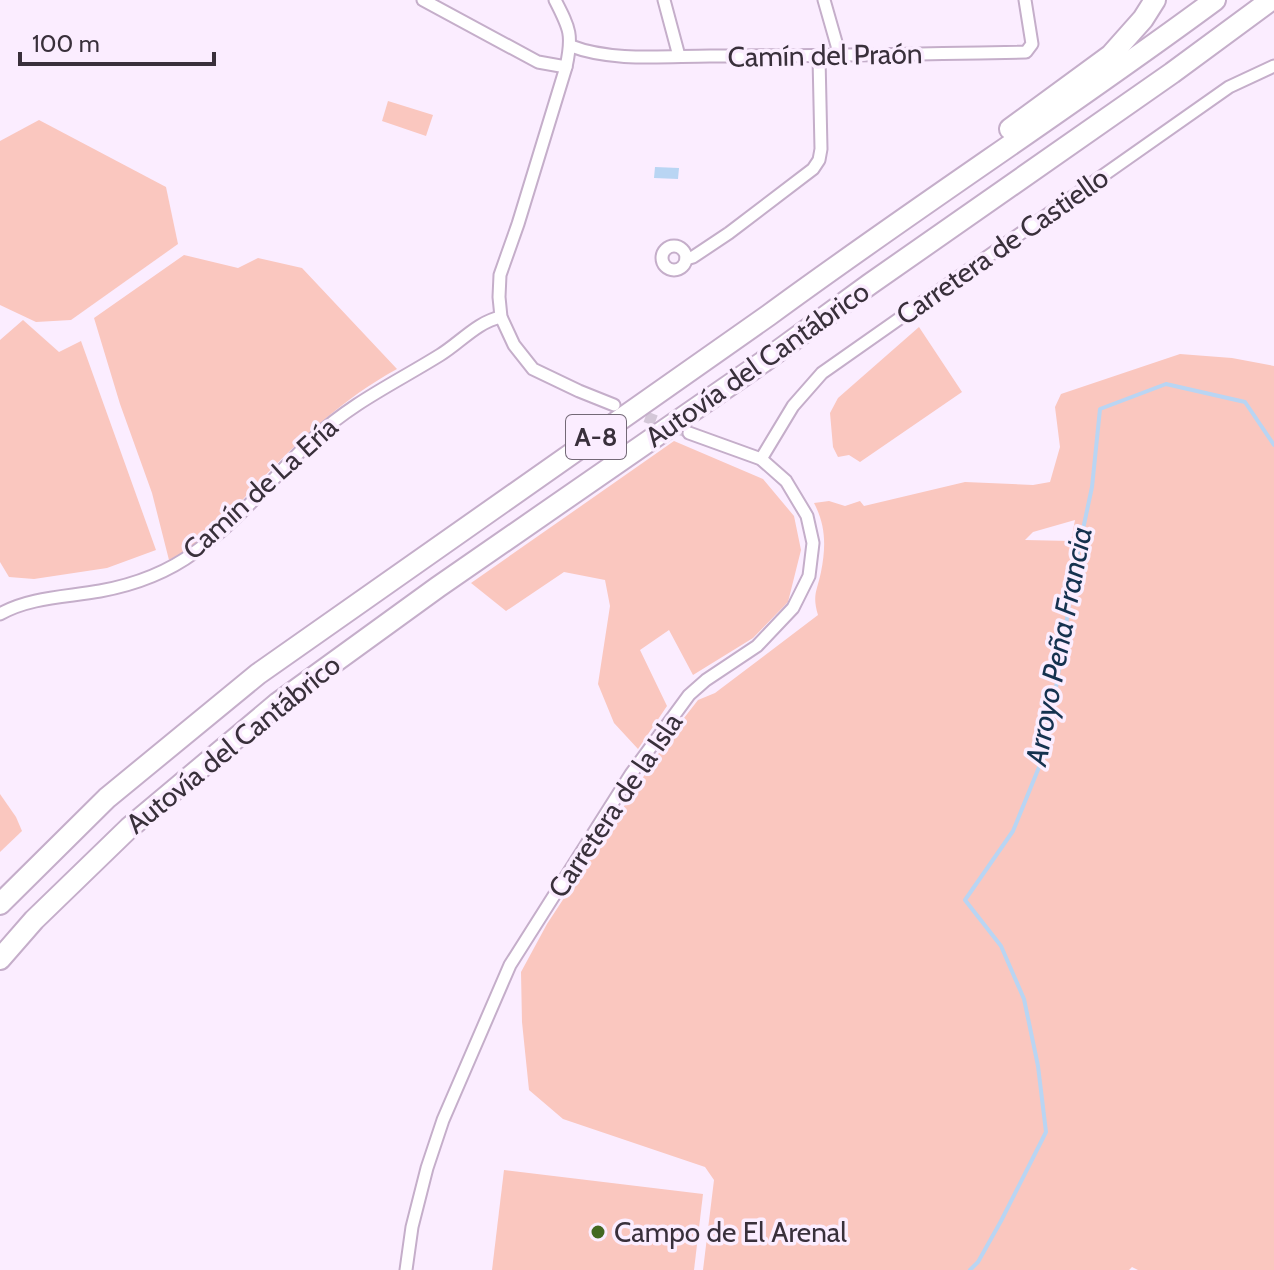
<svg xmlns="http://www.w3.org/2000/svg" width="1274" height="1270" viewBox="0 0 1274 1270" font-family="Cabin,sans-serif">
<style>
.green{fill:#fac7bf;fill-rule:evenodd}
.water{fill:#b9d5f3}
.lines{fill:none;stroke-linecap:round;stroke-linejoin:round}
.stream{stroke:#b9d5f3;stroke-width:4}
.minor-tunnel{stroke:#d4c7d8;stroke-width:11;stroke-dasharray:11 5.5;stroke-linecap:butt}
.minor-casing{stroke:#c5aeca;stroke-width:15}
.motorway-casing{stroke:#c5aeca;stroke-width:24}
.minor{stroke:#fff;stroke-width:11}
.motorway{stroke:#fff;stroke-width:20}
.poi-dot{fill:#436822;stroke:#fbedff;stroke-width:3}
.labels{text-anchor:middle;stroke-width:7;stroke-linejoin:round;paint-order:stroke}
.shield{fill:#fbedff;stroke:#736976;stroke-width:2}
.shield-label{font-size:26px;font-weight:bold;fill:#39303b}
.street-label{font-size:28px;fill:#39303b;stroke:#fbedff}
.poi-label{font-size:28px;fill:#39303b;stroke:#fbedff;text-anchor:start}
.water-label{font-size:30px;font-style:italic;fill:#15324f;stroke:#fbedff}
</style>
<rect width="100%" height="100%" fill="#fbedff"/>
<g class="green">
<path d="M388 101 433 115 426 136 382 121Z"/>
<path d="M39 120 166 187 178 244 71 320 36 322 0 305V141Z"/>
<path d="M184 255 238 268 258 258 302 268 397 369C344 398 300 439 258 483 238 504 220 527 197 544 188 550 178 555 169 560L152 493 120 404 94 318Z"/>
<path d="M23 320 59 352 81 341 156 550 107 568 34 579 9 577 0 562V340Z"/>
<path d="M919 327 962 392 860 462 849 455 838 457 833 447 830 413 838 398Z"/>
<path d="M1180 354 1232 358 1274 366V1270H1138L1132 1267 1129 1270H703L714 1180 705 1167 563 1119 529 1090 522 1022 521 972 547 924 670 736 698 700 715 693 818 615C812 595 817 591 821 572 826 546 826 526 814 503L829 501 845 506 860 501 864 506 965 482 1033 485 1050 482 1060 447 1055 407 1061 394ZM1075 520 1071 541 1025 540 1033 532Z"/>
<path d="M674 441 763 479 794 516 801 550 788 602 753 638 693 675 669 630 640 650 667 706 638 749 614 723 598 684 610 606 605 580 564 572 506 611 471 583Z"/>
<path d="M0 794 16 817 22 831 0 852Z"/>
<path d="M504 1170 703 1194 694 1270H492Z"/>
</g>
<path class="water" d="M655 167 679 168 678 179 654 178Z"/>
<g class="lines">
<path class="stream" d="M970 1270 978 1262 1001 1221 1046 1132 1038 1066 1024 999 1001 946 965 900 1013 831 1046 750 1076 562 1092 487 1100 409 1166 384 1245 402 1274 445"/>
<path class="minor-tunnel" d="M630 411 689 433"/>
<defs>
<g id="minor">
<path d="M423 0 538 62 566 67"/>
<path d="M555 0C570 29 573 35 566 67L518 224 500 275 499 297 501 317 514 345 533 369 579 391 614 405"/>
<path d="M664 0 679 56"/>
<path d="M824 0 840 56"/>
<path d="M571 46C612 62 666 56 710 56 815 56 921 54 1026 52L1032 44 1025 0"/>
<circle cx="674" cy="258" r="12"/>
<path d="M686 259 693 257 729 233 813 169 819 160 821 149 819 57"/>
<path d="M761 459 793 406 822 373 1229 87 1274 66"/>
<path d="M0 614C30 597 67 597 100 591 133 585 168 572 195 552 240 520 274 476 313 439 353 402 395 383 440 355 461 342 477 322 501 317"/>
<path d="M406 1270 412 1227 427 1168 443 1120 510 965 631 774 689 695 706 680 757 646 793 608 809 576 813 543 807 516 786 481 761 459 689 433"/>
</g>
<g id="motorway">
<path d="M1010 129 1111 55 1143 19 1155 0"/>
<path d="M0 904 107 798 258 674 769 315C916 207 1069 108 1215 0"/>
<path d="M0 959 34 920 129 828 278 703 438 587 763 362 870 284 1172 73 1271 0"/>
</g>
</defs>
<use href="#minor" class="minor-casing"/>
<use href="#motorway" class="motorway-casing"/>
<use href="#minor" class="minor"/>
<use href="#motorway" class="motorway"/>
</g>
<circle class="poi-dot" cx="598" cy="1232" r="8"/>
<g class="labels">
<rect class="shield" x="566" y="415" width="60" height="44" rx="6"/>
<g class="shield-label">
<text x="596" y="446">A-8</text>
</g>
<g class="street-label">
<text transform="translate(825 55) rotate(-1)" y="10">Camín del Praón</text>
<text transform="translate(1002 246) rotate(-35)" y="10">Carretera de Castiello</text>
<text transform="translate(757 364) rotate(-35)" y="10">Autovía del Cantábrico</text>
<text transform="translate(260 488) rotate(-42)" y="10">Camín de La Ería</text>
<text transform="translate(233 744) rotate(-39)" y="10">Autovía del Cantábrico</text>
<text transform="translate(615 805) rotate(-56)" y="10">Carretera de la Isla</text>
</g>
<g class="poi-label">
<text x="614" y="1242">Campo de El Arenal</text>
</g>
<g class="water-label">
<text transform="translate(1059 646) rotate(-79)" y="10">Arroyo Peña Francia</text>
</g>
</g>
<path d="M20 52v12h194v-12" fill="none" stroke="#39303b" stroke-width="4"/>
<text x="32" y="52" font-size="24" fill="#39303b" stroke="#fbedff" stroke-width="6" paint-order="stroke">100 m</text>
</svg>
